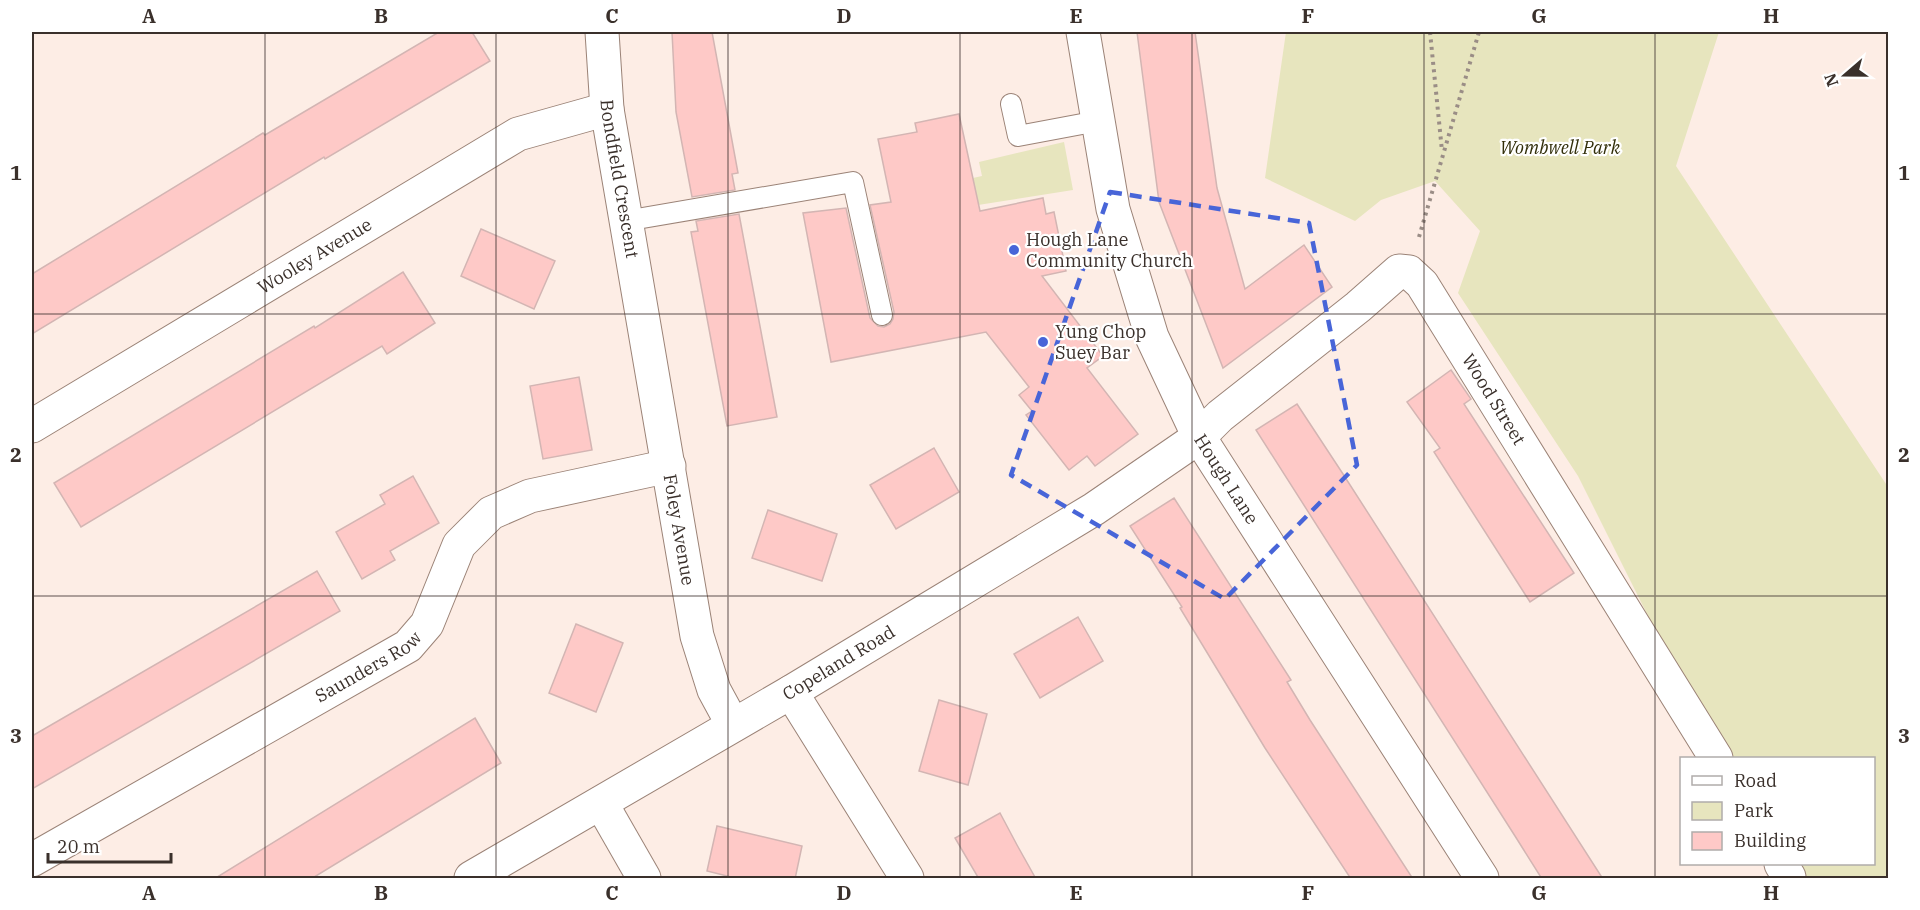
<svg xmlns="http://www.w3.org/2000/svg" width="1920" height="910" viewBox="0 0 1920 910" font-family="'IBM Plex Serif',serif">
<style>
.green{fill:#e7e5be}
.building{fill:#fec9c7;stroke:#d3b5b3;stroke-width:1.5}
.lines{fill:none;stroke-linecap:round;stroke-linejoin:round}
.service-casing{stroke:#9b8377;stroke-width:22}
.minor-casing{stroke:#9b8377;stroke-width:35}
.secondary-casing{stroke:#9b8377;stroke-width:35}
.path{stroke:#9a8d86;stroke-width:4;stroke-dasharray:3 4.5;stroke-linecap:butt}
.service{stroke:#fff;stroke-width:20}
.minor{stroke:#fff;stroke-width:33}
.secondary{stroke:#fff;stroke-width:33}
.marked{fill:none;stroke:#4865d8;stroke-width:4.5;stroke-dasharray:12 8;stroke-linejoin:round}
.grid{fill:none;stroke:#3a302b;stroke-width:1.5;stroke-opacity:0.55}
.poi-dot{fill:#4865d8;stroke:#fff;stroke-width:2}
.labels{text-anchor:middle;stroke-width:4.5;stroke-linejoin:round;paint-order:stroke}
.park-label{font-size:18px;font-style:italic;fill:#312e09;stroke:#fff}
.street-label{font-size:18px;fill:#3a302b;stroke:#fff}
.poi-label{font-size:18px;fill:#3a302b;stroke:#fff;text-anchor:start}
.neatline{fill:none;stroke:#3a302b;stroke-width:2}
.grid-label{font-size:20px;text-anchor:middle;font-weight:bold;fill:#3a302b}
</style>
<rect width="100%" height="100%" fill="#fdede5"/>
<g class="green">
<path d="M1286 32H1719L1676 166 1888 487V878H1794L1784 864H1874V758H1719L1578 476 1458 293 1480 231 1435 181 1381 200 1355 221 1265 178Z"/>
<path d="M1064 142 1073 190 978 205 973 178 982 176 979 162Z"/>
</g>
<g class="building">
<path d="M439 32H472L490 61 325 159 324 157 32 334V274L263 133 265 135Z"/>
<path d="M672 32H712L738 173 732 174 735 190 692 197 676 112Z"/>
<path d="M1137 32H1195L1217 188 1245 289 1304 245 1332 287 1223 368 1159 202Z"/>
<path d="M959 114 980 211 1043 198 1046 214 1054 212 1066 271 1042 276 1103 356 1087 368 1138 434 1095 466 1087 456 1069 470 1026 415 1032 411 1019 395 1029 387 986 332 831 362 803 213 846 208 870 318 878 326 884 327 890 324 893 319 894 312 870 205 891 202 878 139 917 132 915 123Z"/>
<path d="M739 214 777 417 727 426 691 232 698 231 696 221Z"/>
<path d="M481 229 555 261 534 309 461 276Z"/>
<path d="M403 272 435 323 387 354 382 346 81 527 54 483 314 326 315 328Z"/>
<path d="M1451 370 1471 399 1464 404 1574 573 1530 602 1434 452 1440 448 1407 402Z"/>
<path d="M579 377 592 450 543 459 530 386Z"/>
<path d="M1297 404 1343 474 1603 879H1542L1515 836 1256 430Z"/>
<path d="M934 448 959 492 896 529 870 485Z"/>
<path d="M413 476 439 523 390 551 395 560 362 579 336 532 385 504 380 495Z"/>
<path d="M1174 498 1291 680 1287 682 1310 720 1413 879H1351L1265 748 1180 608 1182 607 1130 526Z"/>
<path d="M768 510 837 534 822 581 752 558Z"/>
<path d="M317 571 340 611 32 789V736Z"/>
<path d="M1078 617 1103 661 1040 698 1014 654Z"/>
<path d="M576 624 623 643 596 712 549 693Z"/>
<path d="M939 700 987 714 968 785 919 771Z"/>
<path d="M475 718 501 763 311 879H214Z"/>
<path d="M1000 813 1017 845 1036 879H979L955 838Z"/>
<path d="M717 826 802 846 795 879H739L707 871Z"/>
</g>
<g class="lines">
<defs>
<g id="service">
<path d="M1011 104 1018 136 1098 121"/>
<path d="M625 221 853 182 882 315"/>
</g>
<g id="minor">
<path id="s1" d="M602 32 607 109 697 636 714 690 733 725"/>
<path id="s2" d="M32 426 518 134 607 109"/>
<path d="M791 692 907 878"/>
<path d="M601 803 644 878"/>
<path id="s3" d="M32 860 408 646 427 624 459 545 491 513 530 496 669 466"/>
<path d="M1781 864 1789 877 1787 878"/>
<path id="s4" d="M471 878 791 692 1094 509 1199 437 1220 416 1358 307 1399 271 1409 272 1422 284 1716 758"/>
</g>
<g id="secondary">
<path id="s5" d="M1083 32 1113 209 1152 337 1199 437 1482 878"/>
</g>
</defs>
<use href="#service" class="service-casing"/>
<use href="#minor" class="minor-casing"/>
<use href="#secondary" class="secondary-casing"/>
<g class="path">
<path d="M1430 32 1442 151"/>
<path d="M1419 237 1479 32"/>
</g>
<use href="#service" class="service"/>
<use href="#minor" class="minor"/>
<use href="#secondary" class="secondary"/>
</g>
<path class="marked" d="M1110 192 1309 223 1357 465 1225 599 1011 475Z"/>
<path class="grid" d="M265 32V878M496 32V878M728 32V878M960 32V878M1192 32V878M1424 32V878M1655 32V878M32 314H1888M32 596H1888"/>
<g class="poi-dot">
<circle cx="1014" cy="250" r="6"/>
<circle cx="1043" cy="342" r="6"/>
</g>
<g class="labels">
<g class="park-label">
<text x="1560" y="154">Wombwell Park</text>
</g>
<g class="street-label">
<text dy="6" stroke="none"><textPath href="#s1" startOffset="148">Bondfield Crescent</textPath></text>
<text dy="6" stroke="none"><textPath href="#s2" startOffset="330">Wooley Avenue</textPath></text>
<text dy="6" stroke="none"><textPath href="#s4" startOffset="1275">Wood Street</textPath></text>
<text dy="6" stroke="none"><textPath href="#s5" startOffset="474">Hough Lane</textPath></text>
<text dy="6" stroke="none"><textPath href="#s1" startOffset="504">Foley Avenue</textPath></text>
<text dy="6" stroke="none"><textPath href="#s4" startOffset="426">Copeland Road</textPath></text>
<text dy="6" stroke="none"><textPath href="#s3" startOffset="388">Saunders Row</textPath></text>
</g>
<g class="poi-label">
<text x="1026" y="246">Hough Lane<tspan x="1026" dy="21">Community Church</tspan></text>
<text x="1055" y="338">Yung Chop<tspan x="1055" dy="21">Suey Bar</tspan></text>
</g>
</g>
<rect width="1920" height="910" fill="none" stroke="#ffffff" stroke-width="66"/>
<rect x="1680" y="757" width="195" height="108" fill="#ffffff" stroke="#b0acaa" stroke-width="1.5"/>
<rect x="1692" y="776" width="30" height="9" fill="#ffffff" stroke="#b0acaa" stroke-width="1.5"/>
<text x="1734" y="787" font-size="18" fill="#3a302b">Road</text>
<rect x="1692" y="802" width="30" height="18" fill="#e7e5be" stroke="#b0acaa" stroke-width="1.5"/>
<text x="1734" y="817" font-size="18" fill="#3a302b">Park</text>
<rect x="1692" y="832" width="30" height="18" fill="#fec9c7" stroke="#b0acaa" stroke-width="1.5"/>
<text x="1734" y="847" font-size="18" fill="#3a302b">Building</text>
<g transform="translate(1845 75) rotate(250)" stroke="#ffffff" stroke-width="4.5" paint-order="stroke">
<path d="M0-4.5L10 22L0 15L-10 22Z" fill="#3a302b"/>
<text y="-9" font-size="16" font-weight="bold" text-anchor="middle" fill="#3a302b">N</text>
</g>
<path d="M48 853v9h123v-9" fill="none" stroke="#3a302b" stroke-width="3"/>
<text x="57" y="853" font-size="18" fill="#3a302b" stroke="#ffffff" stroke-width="4.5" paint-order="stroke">20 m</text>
<rect x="33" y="33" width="1854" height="844" class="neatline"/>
<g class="grid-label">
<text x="149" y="23">A</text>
<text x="381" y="23">B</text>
<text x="612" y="23">C</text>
<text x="844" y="23">D</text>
<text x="1076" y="23">E</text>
<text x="1308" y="23">F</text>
<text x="1539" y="23">G</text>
<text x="1771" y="23">H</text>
<text x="16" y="180">1</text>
<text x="1904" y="180">1</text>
<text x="16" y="462">2</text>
<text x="1904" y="462">2</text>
<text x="16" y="743">3</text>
<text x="1904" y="743">3</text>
<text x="149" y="900">A</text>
<text x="381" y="900">B</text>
<text x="612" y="900">C</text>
<text x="844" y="900">D</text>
<text x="1076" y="900">E</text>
<text x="1308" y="900">F</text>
<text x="1539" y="900">G</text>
<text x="1771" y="900">H</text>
</g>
</svg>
